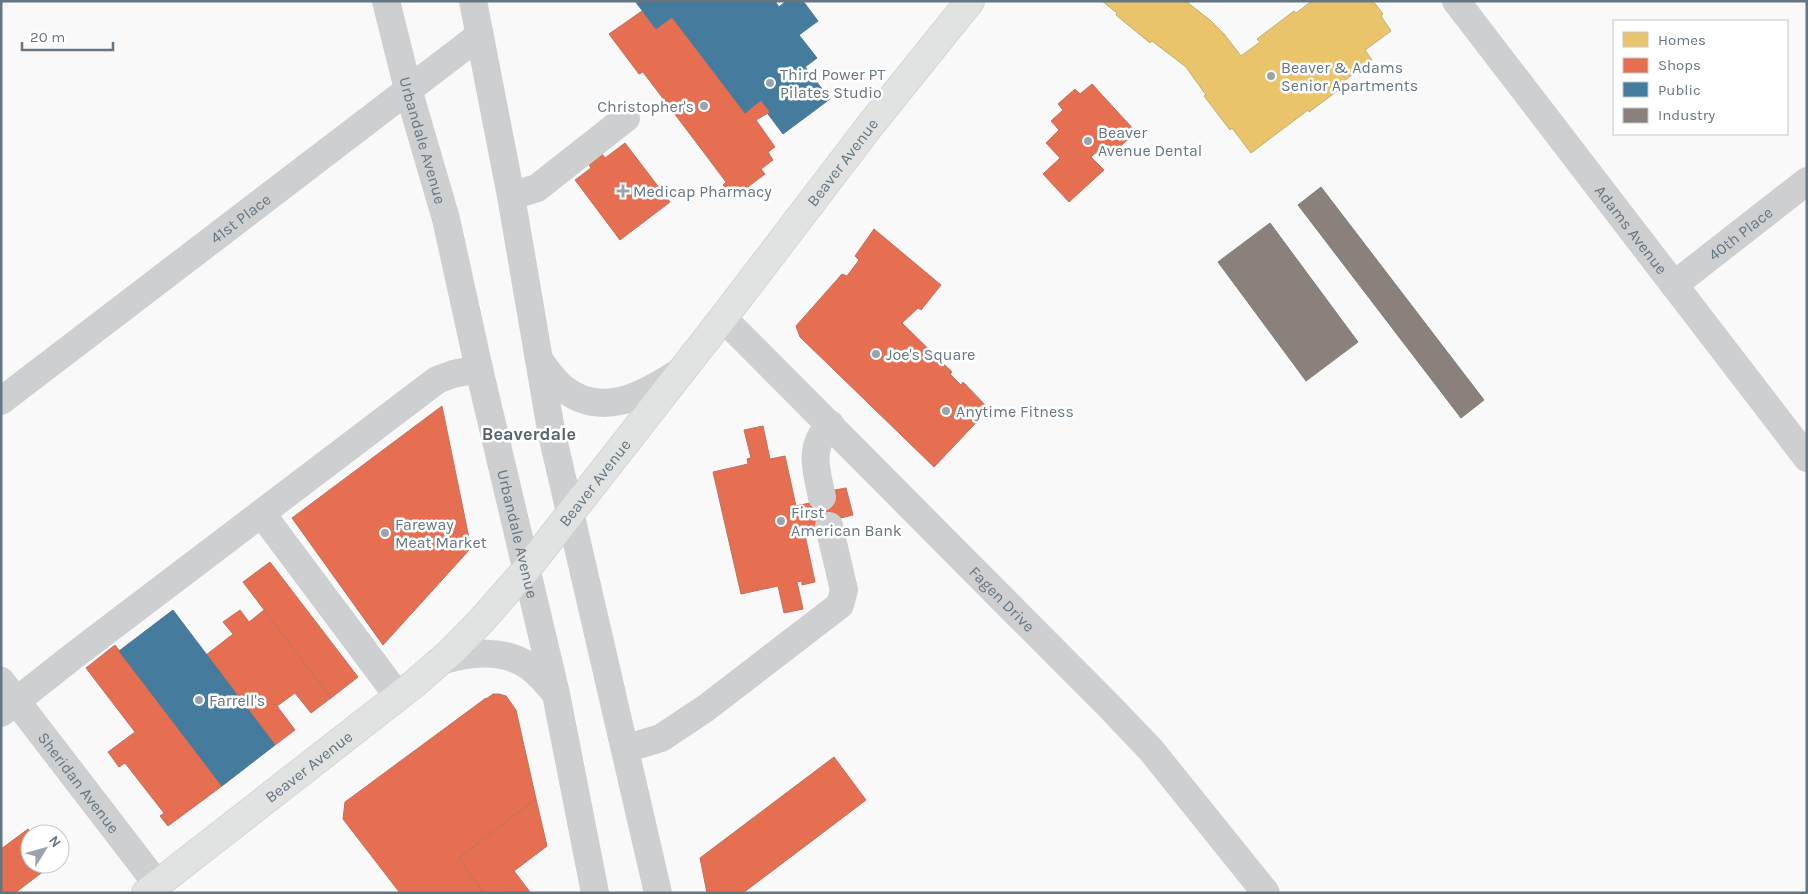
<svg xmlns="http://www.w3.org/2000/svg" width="1808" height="894" viewBox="0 0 1808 894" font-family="Karla,sans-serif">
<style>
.homes{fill:#e9c46a;stroke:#c1ad72}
.shops{fill:#e76f51;stroke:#c07160}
.public{fill:#457b9d;stroke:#4f7a95}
.industry{fill:#8a817c;stroke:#7f7e7e}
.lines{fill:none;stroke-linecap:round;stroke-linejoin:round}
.major-casing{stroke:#d5d6d7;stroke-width:30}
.minor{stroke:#cecfd0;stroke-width:28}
.major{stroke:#e1e2e2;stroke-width:28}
.poi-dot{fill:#99a4ac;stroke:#fff;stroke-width:2}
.labels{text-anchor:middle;stroke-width:5;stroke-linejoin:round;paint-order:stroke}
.poi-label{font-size:16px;fill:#657683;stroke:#fff;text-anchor:start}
.street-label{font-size:16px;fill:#657683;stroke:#fff}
.neighbourhood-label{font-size:18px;font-weight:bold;fill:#57646e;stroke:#fff}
</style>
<rect width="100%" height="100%" fill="#f9f9f9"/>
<path class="homes" d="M1102 1H1190L1188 3 1210 20 1224 34 1241 56 1260 42 1257 39 1294 11 1296 13 1312 1H1373L1383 14 1381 16 1391 31 1365 50 1372 60 1337 86 1340 89 1309 112 1308 110 1251 153 1232 128 1230 130 1204 96 1206 95 1186 67 1152 41 1150 43 1116 15 1117 13Z"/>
<g class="shops">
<path d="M642 11 656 29 672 17 745 113 761 100 770 112 756 120 775 147 768 152 773 160 761 169 765 174 733 198 723 185 726 182 708 158 643 72 639 74 609 34Z"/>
<path d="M1092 84 1136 132 1114 152 1106 144 1091 157 1104 170 1069 202 1043 174 1060 158 1046 143 1059 130 1051 121 1063 110 1058 104 1075 89 1080 94Z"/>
<path d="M625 143 670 202 620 240 575 180 591 168 588 163 602 154 605 158Z"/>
<path d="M874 229 941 285 921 310 918 308 902 323 952 372 950 374 961 385 963 382 989 409 934 467 800 337 796 326 842 274 847 276 859 260 855 256Z"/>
<path d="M442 406 471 548 383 645 292 518Z"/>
<path d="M763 426 770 459 785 456 796 506 814 502 829 491 846 488 853 515 837 519 820 532 805 535 815 582 802 585V581L797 582 803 609 784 613 778 586 741 594 713 472 748 464 747 459 751 458 744 430Z"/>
<path d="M270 562 358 677 331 698 243 582Z"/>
<path d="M240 610 249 622 264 610 331 698 311 713 295 693 277 706 295 730 275 745 206 655 233 634 223 622Z"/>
<path d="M115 645 222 786 168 826 160 816 164 813 125 763 119 767 108 752 135 732 86 668Z"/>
<path d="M493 694H499L506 696 516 710 536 799 459 858 484 893H400L343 819 345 802 486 698V699Z"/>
<path d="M834 757 866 800 743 893H707L700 858Z"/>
<path d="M536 799 547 846 514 871 530 892 484 893 459 858Z"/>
<path d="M28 829 32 834H30V864H50L49 867 15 893H1V849Z"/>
</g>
<g class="public">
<path d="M635 1H775L779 7 786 1H803L818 21 799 35 817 58 805 67 830 99 783 134 768 114 770 112 761 100 745 113 672 17 656 29Z"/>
<path d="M173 610 275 745 222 786 119 651Z"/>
</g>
<g class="industry">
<path d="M1321 187 1484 400 1461 418 1298 205Z"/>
<path d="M1270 223 1358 342 1306 381 1218 262Z"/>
</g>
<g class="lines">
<defs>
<g id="major">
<path id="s7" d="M146 893 414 684 453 650 481 621 526 570 723 318 872 123 970 1"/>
</g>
</defs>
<use href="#major" class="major-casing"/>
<g class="minor">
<path id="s1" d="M386 1 408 89 446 219 479 369 556 694 595 893"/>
<path d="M473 1 511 196 551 430 658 893"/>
<path id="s2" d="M1456 1 1807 458"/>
<path d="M511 196 537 188 626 118"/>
<path id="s3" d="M1674 285 1807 181"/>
<path id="s4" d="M723 318 1109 706 1151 750 1266 893"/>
<path d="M540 361C547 371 554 381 563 388 602 420 646 394 681 371"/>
<path id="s5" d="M1 401 480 35"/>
<path d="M822 497C816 469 808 448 830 424"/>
<path d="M262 514 398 696"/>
<path d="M439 662C467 652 504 648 530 667 540 675 548 684 555 693"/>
<path id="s6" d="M1 681 157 884"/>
<path d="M1 713 76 654 437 380 453 374 479 369"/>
<path d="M625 749 661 738 706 708 840 605 844 590 829 526"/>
</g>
<use href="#major" class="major"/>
</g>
<g class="poi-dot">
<circle cx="1271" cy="76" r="5"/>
<circle cx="770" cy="83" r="5"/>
<circle cx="704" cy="106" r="5"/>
<circle cx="1088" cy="141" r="5"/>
<path d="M620.5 183.5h5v5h5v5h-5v5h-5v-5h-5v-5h5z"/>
<circle cx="876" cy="354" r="5"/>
<circle cx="946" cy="411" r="5"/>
<circle cx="781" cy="521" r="5"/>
<circle cx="385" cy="533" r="5"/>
<circle cx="199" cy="700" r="5"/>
</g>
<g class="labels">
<g class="poi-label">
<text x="1281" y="73">Beaver &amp; Adams<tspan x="1281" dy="18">Senior Apartments</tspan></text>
<text x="780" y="80">Third Power PT<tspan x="780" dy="18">Pilates Studio</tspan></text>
<text x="694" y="112" text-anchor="end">Christopher's</text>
<text x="1098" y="138">Beaver<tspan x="1098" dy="18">Avenue Dental</tspan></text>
<text x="633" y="197">Medicap Pharmacy</text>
<text x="886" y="360">Joe's Square</text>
<text x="956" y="417">Anytime Fitness</text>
<text x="791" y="518">First<tspan x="791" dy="18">American Bank</tspan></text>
<text x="395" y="530">Fareway<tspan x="395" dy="18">Meat Market</tspan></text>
<text x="209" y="706">Farrell's</text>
</g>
<g class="street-label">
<text dy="6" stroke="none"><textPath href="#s1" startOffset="144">Urbandale Avenue</textPath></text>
<text dy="6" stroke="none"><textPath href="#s7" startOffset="1016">Beaver Avenue</textPath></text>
<text dy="6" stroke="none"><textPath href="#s5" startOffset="301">41st Place</textPath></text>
<text dy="6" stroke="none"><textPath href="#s2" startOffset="288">Adams Avenue</textPath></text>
<text dy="6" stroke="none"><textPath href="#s3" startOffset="84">40th Place</textPath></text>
<text dy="6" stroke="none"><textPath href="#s7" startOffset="611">Beaver Avenue</textPath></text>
<text dy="6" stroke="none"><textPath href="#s1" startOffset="549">Urbandale Avenue</textPath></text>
<text dy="6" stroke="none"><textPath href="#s4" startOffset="396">Fagen Drive</textPath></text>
<text dy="6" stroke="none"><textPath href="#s7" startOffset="206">Beaver Avenue</textPath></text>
<text dy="6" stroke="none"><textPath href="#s6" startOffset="128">Sheridan Avenue</textPath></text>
</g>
<g class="neighbourhood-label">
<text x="529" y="440">Beaverdale</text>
</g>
</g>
<rect width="1808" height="894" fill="none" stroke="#657683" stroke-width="5"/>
<rect x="1613" y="20" width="175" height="115" fill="#ffffff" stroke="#c1c8cd"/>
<rect x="1623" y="32" width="25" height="15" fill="#e9c46a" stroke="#c1c8cd"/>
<text x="1658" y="45" font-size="15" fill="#657683">Homes</text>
<rect x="1623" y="58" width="25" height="15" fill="#e76f51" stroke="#c1c8cd"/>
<text x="1658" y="70" font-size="15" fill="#657683">Shops</text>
<rect x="1623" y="82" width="25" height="15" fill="#457b9d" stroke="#c1c8cd"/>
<text x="1658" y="95" font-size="15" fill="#657683">Public</text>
<rect x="1623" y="108" width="25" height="15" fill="#8a817c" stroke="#c1c8cd"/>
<text x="1658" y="120" font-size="15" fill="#657683">Industry</text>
<g transform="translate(45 849) rotate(53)"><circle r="24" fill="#ffffff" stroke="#c1c8cd"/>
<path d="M0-4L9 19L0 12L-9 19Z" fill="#99a4ac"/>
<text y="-8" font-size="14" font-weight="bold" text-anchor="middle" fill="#657683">N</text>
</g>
<path d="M22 42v8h91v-8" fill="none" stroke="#657683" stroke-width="2.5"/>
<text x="30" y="42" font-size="15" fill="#657683" stroke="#ffffff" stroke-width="4" paint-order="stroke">20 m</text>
</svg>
